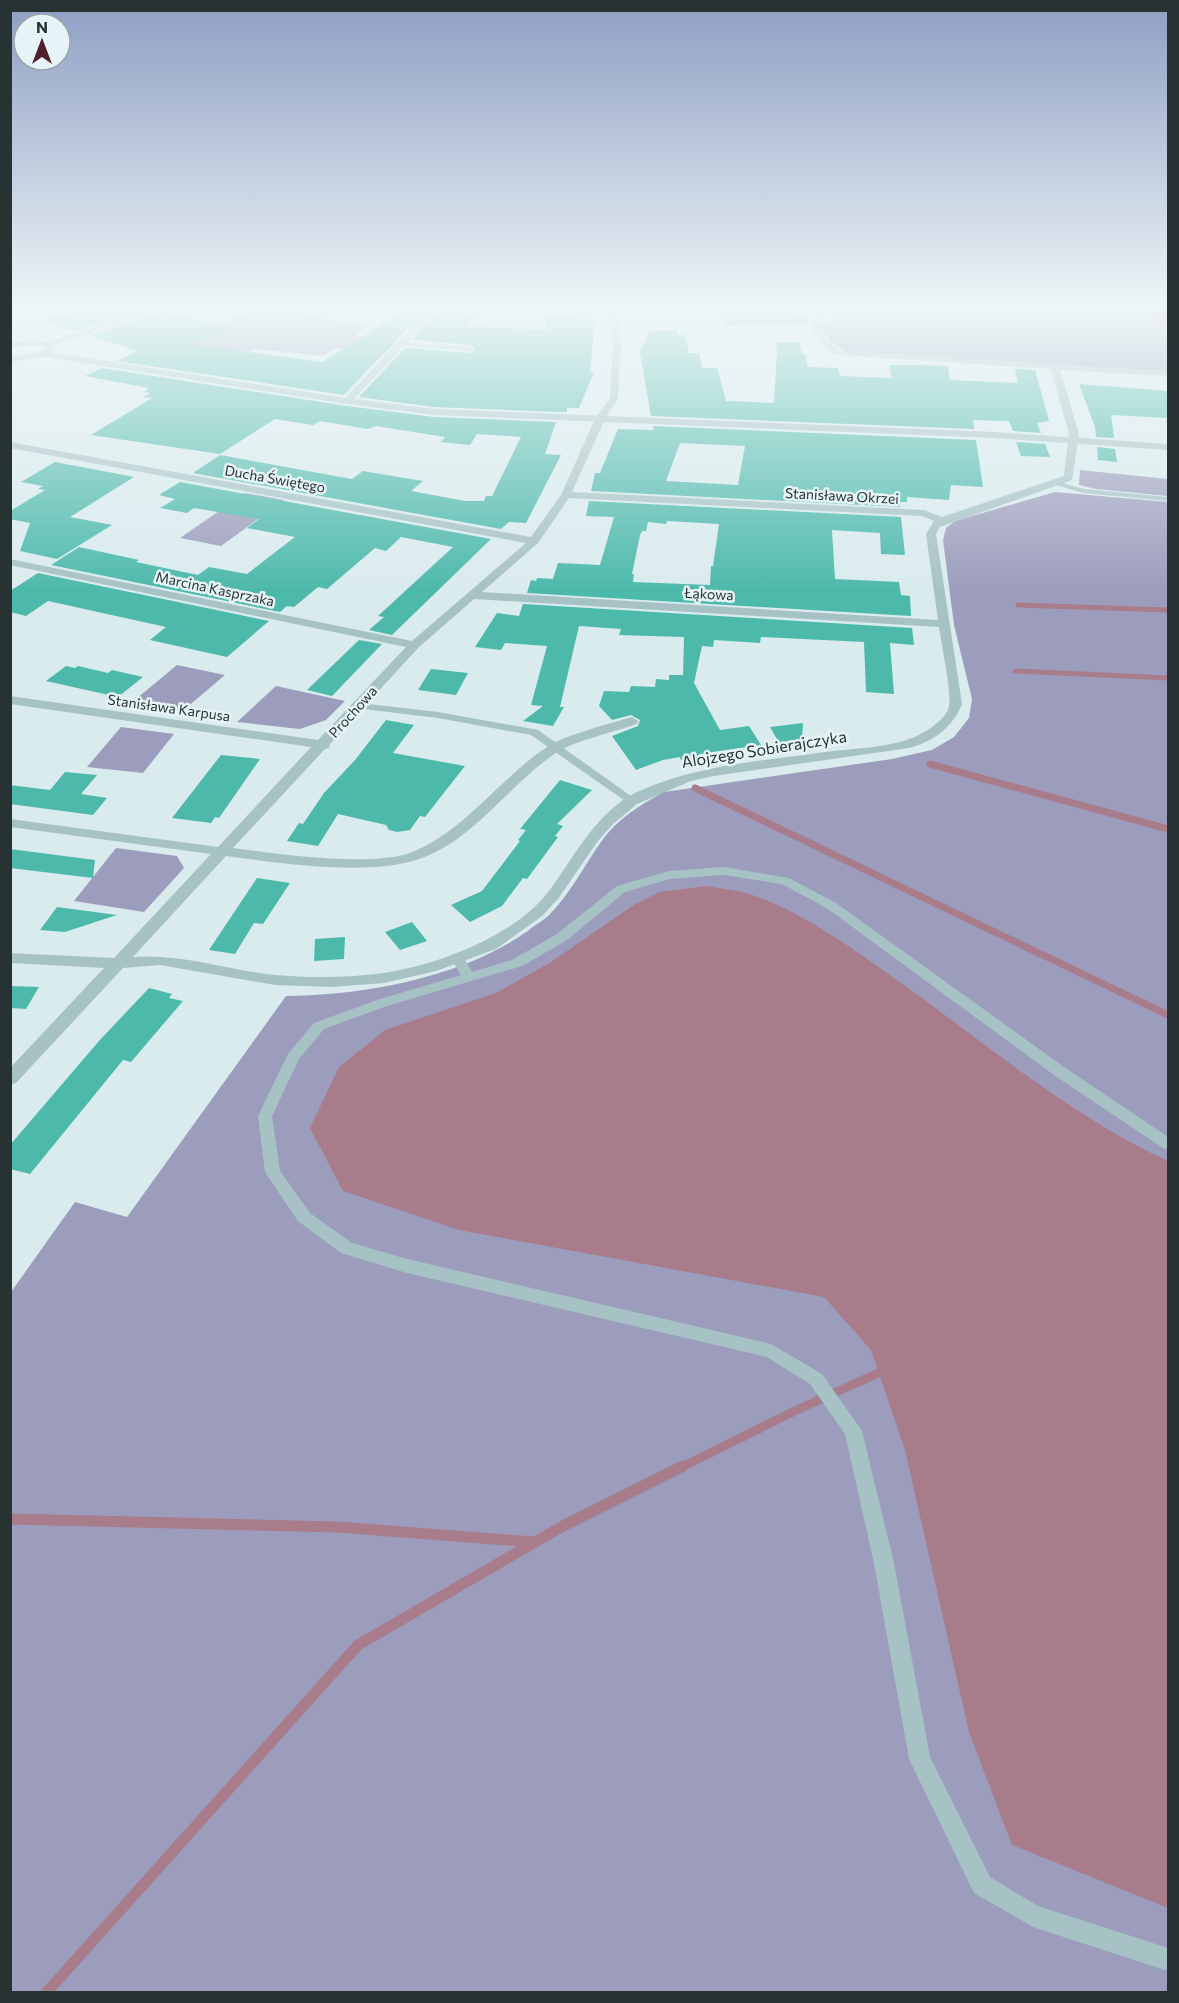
<svg xmlns="http://www.w3.org/2000/svg" width="1179" height="2003" viewBox="0 0 1179 2003" font-family="Commissioner,sans-serif">
<style>
.green{fill:#9c9dbc}
.water{fill:#a87c8b}
.lines{fill:none;stroke-linecap:round;stroke-linejoin:round}
.stream-far3{stroke:#a87c8b;stroke-width:5}
.stream-far2{stroke:#a87c8b;stroke-width:7}
.stream-far1{stroke:#a87c8b;stroke-width:9}
.stream{stroke:#a87c8b;stroke-width:11}
.building{fill:#4db9ab;fill-rule:evenodd}
.path{stroke:#92afb1;stroke-width:2;stroke-dasharray:1.5 1.5;stroke-linecap:butt}
.service{fill:#a7c2c5;fill-rule:evenodd}
.minor{fill:#a7c2c5;fill-rule:evenodd}
.tertiary{fill:#a7c2c5;fill-rule:evenodd}
.labels{text-anchor:middle;stroke-width:5;stroke-linejoin:round;paint-order:stroke}
.far-street-label{font-size:14px;fill:#273232;stroke:#e6f4f7}
.street-label{font-size:16px;fill:#273232;stroke:#e6f4f7}
</style>
<rect width="100%" height="100%" fill="#daebee"/>
<g class="green">
<path d="M258 310H314L305 316 369 325 355 336 396 342 381 357 335 348 323 356 254 349 241 356 180 346 234 331 214 325Z"/>
<path d="M716 310C736 310 799 304 809 321L808 325 726 326Z"/>
<path d="M805 310H1168V372L845 351 831 343 819 326 833 319V315Z"/>
<path d="M1080 470 1168 479V496L1096 489 1079 485Z"/>
<path d="M1055 492 1168 502V1992H11V1292L75 1202 127 1217 286 996C365 995 464 977 529 930 536 924 545 920 551 913 571 892 584 866 601 842 617 819 640 805 664 792L892 759 932 750 954 737 969 718 972 699 954 625 943 540 946 528 955 521Z"/>
<path d="M245 493 284 500 221 546 180 538Z"/>
<path d="M177 665 225 675 179 714 124 709Z"/>
<path d="M276 686 345 701 326 720 300 729 237 722Z"/>
<path d="M121 727 174 734 143 773 87 767Z"/>
<path d="M116 848 177 856 184 868 144 912 74 901Z"/>
</g>
<g class="water">
<path d="M1133 310H1168V327Z"/>
<path d="M706 886C722 889 740 890 755 896 800 912 838 939 877 966 973 1032 1062 1112 1168 1161V1908L1012 1845 969 1732 905 1450 871 1350 824 1297 459 1230 343 1191 310 1128 339 1067 385 1030 496 993 551 962 635 904 660 892Z"/>
</g>
<g class="lines">
<g class="stream-far3">
<path d="M1018 605 1168 610"/>
<path d="M1015 671 1168 678"/>
</g>
<g class="stream-far2">
<path d="M930 764 1168 829"/>
<path d="M695 788 1168 1015"/>
</g>
<path class="stream-far1" d="M680 1468 799 1409 887 1369"/>
<g class="stream">
<path d="M10 1519 337 1527 533 1542"/>
<path d="M47 1992 358 1645 561 1527 683 1466"/>
</g>
</g>
<g class="building">
<path d="M78 310H139L75 331 43 321Z"/>
<path d="M163 310 235 331 189 344 322 362 405 310H425L344 395 117 361 138 351 90 336Z"/>
<path d="M440 310H468L463 315 476 316 468 326 545 330 547 315H573L572 310H591L594 330 590 372H594L579 408H567V412H559L434 407 359 397 405 348 470 353 474 351 475 348 470 345 412 340Z"/>
<path d="M677 330 678 335 685 334 689 353H699L702 368H717L726 401 774 403 777 350 774 342H799L802 354H805L808 367 838 368 840 376 892 378 889 365H922L948 366 950 380 1018 383 1015 369 1035 370 1049 421 1037 423 1041 433 1013 431 1009 421 973 420 974 429 651 416 640 353 648 331Z"/>
<path d="M102 368 347 406 434 417 556 422 545 454 561 455 526 523 509 522 501 529 193 473 220 455 352 479 363 471 423 481 411 491 465 501H484L486 496H492L521 437 477 434 470 445 441 442 445 437 376 426 368 429 320 421 313 425 275 419 220 454 91 435 152 398 143 397 151 393 144 392 149 388 85 376Z"/>
<path d="M1079 384 1168 391V418L1111 415 1114 438 1096 437 1095 427Z"/>
<path d="M653 426 976 440 983 487 951 485 949 500 907 497V502H900V507L591 491 595 473H600L618 429 654 430ZM680 443 745 446 738 485 666 481Z"/>
<path d="M1016 442 1045 444 1050 457 1021 456Z"/>
<path d="M1097 447 1115 449 1117 462 1098 460Z"/>
<path d="M55 462 134 477 70 517 112 525 57 559 20 551 30 523 10 519V511L45 490 38 489 43 486 21 482Z"/>
<path d="M180 482 491 539 392 635 369 630 384 617 378 616 453 547 401 537 386 551 375 548 327 589 318 587 294 607 287 606 280 612 51 565 79 547 139 560 136 562 198 575 209 567 247 574 295 537 247 528 259 519 194 508 187 513 160 508 175 499 159 495Z"/>
<path d="M589 501 901 517 905 555 881 554 880 533 832 530 835 579 899 582 901 595 910 596 911 616 527 593 531 580 536 581 537 578 553 579 558 563 600 565 614 517 586 516ZM667 521 719 524 713 566H711L710 585 633 582 634 574H632L640 535 642 531H646L648 522 666 524Z"/>
<path d="M38 573 269 621 227 657 150 640 166 627 48 601 26 616 10 612V591Z"/>
<path d="M523 604 912 628 914 645 890 643 894 694 866 692 864 642 761 637 760 643 714 640 713 647 702 646 694 683 720 730 749 726 761 745 699 754 701 757 681 760 680 757 663 760 636 770 612 736 638 726 640 720 631 715 612 720 599 706 604 691 629 692 631 686 655 687 656 679 669 680V675H683L684 637 619 635 621 629 579 626 560 707H564L553 726 523 721 543 706 531 705 547 646 505 643 501 650 475 647 497 613 519 616Z"/>
<path d="M359 640 382 644 332 696 307 690Z"/>
<path d="M66 666 75 668 78 666 108 673 112 670 143 677 118 697 46 681Z"/>
<path d="M431 669 468 673 456 695 418 690Z"/>
<path d="M386 720 414 725 393 753 465 766 425 817 420 816 410 830 397 832 389 830 386 825 338 814 318 846 287 841 299 823 303 824 324 793 355 760Z"/>
<path d="M803 723 802 739 805 743 781 746 770 727Z"/>
<path d="M221 755 260 759 219 818 215 817 211 823 172 818Z"/>
<path d="M65 772 97 775 81 794 107 798 93 815 10 804V785L50 790Z"/>
<path d="M560 780 592 790 557 824 563 826 555 836 558 837 527 879 523 878 502 906 470 922 451 905 482 891 520 841 518 840 526 830 520 829Z"/>
<path d="M10 849 95 860 93 878 10 868Z"/>
<path d="M257 878 290 883 263 924 254 923 235 954 209 950Z"/>
<path d="M57 907 117 915 65 932 40 930Z"/>
<path d="M412 922 427 941 400 950 385 932Z"/>
<path d="M345 937 344 959 314 961 315 939Z"/>
<path d="M10 986 39 987 26 1009 10 1008Z"/>
<path d="M149 988 172 994 169 998 183 1001 131 1062 123 1060 30 1174 10 1169V1145L99 1041Z"/>
</g>
<g class="lines">
<path class="path" d="M1055 352 1064 329 1081 310"/>
<g class="service">
<path d="M402 342 470 347 473 349 470 351 400 345Z"/>
<path d="M1056 481 1084 489 1168 497V501L1083 493 1056 485Z"/>
<path d="M359 703 438 712 538 730 638 801 636 803H628L531 735 438 718 355 708V704Z"/>
<path d="M724 867 789 878 836 903 1064 1067 1168 1137V1149L1163 1148 1054 1075 828 909 782 884 724 875 670 879 625 892 567 940 522 966 387 1006 324 1029 299 1059 272 1116 280 1171 310 1213 352 1243 407 1259 771 1344 822 1374 862 1431 894 1563 930 1757 990 1877 1038 1906 1168 1948V1971L1033 1927 974 1893 909 1759 874 1563 845 1434 810 1384 767 1357 407 1273 341 1253 298 1221 265 1172 258 1116 288 1054 314 1023 377 1000 461 975 451 959 453 956H463L472 972 512 960 557 934 617 886 669 871Z"/>
</g>
<g class="minor">
<path d="M429 310H438L350 403H344V399Z"/>
<path d="M608 310H616L621 346 618 398 605 419 572 492 924 510 942 517 1064 476 1069 434 1051 369 841 355C825 351 818 342 811 327L814 316 818 314 822 316 819 327 828 342 841 351 1168 371V376L1060 370 1079 434 1072 480 940 527 936 534 962 704C953 727 933 742 909 748L714 776 691 781 637 804 613 824 598 841 558 899 542 916 496 949 436 971 384 983 332 987 275 985 160 965 123 968 16 1083 10 1085V1068L104 968 10 963V953L114 958 211 854 10 827V819L218 847 311 747 10 704V696L318 740 406 647 10 565V559L412 641 526 543 10 448V442L531 537 561 495 595 419 610 398 613 346ZM569 498 922 516 934 521 926 534 938 620 482 592 538 543ZM474 599 939 627C941 643 952 694 949 706 948 712 943 718 938 722 910 749 861 747 825 752 762 761 696 765 637 792 596 812 575 856 549 891 515 936 438 965 384 973 349 978 310 978 275 975 227 970 181 953 133 957L226 856C279 863 365 876 416 860 474 842 509 783 559 751 575 741 617 731 637 724L638 721 632 717C614 722 564 736 550 745 500 777 466 831 410 853 369 867 277 854 233 848L325 749 329 748 330 744 418 648Z"/>
</g>
<path class="tertiary" d="M148 310H161L53 346 52 353 347 398 434 409 994 432 1168 444V450L994 438 434 415 347 404 45 357 10 362V357L44 351 46 347 34 345 10 347V342L34 341 47 342Z"/>
</g>
<linearGradient id="sky" x2="0" y2="1"><stop stop-color="#8e9ec3"/><stop offset="0.52" stop-color="#eef6f7"/><stop offset="1" stop-color="#eef6f7" stop-opacity="0"/></linearGradient>
<rect width="1179" height="591" fill="url(#sky)"/>
<g class="labels">
<g class="far-street-label">
<text transform="translate(275 479) rotate(10)" y="5">Ducha Świętego</text>
<text transform="translate(842 496) rotate(3)" y="5">Stanisława Okrzei</text>
<text transform="translate(215 589) rotate(12)" y="5">Marcina Kasprzaka</text>
<text transform="translate(709 594) rotate(3)" y="5">Łąkowa</text>
<text transform="translate(169 708) rotate(8)" y="5">Stanisława Karpusa</text>
<text transform="translate(353 712) rotate(-48)" y="5">Prochowa</text>
</g>
<g class="street-label">
<text transform="translate(764 749) rotate(-9)" y="6">Alojzego Sobierajczyka</text>
</g>
</g>
<rect width="1179" height="2003" fill="none" stroke="#273232" stroke-width="24"/>
<g transform="translate(42 42)"><circle r="28" fill="#e6f4f7" stroke="#9aa6a8" stroke-width="1.5"/>
<path d="M0-4.5L10 22L0 15L-10 22Z" fill="#4f212f"/>
<text y="-9" font-size="16" font-weight="bold" text-anchor="middle" fill="#273232">N</text>
</g>
</svg>
